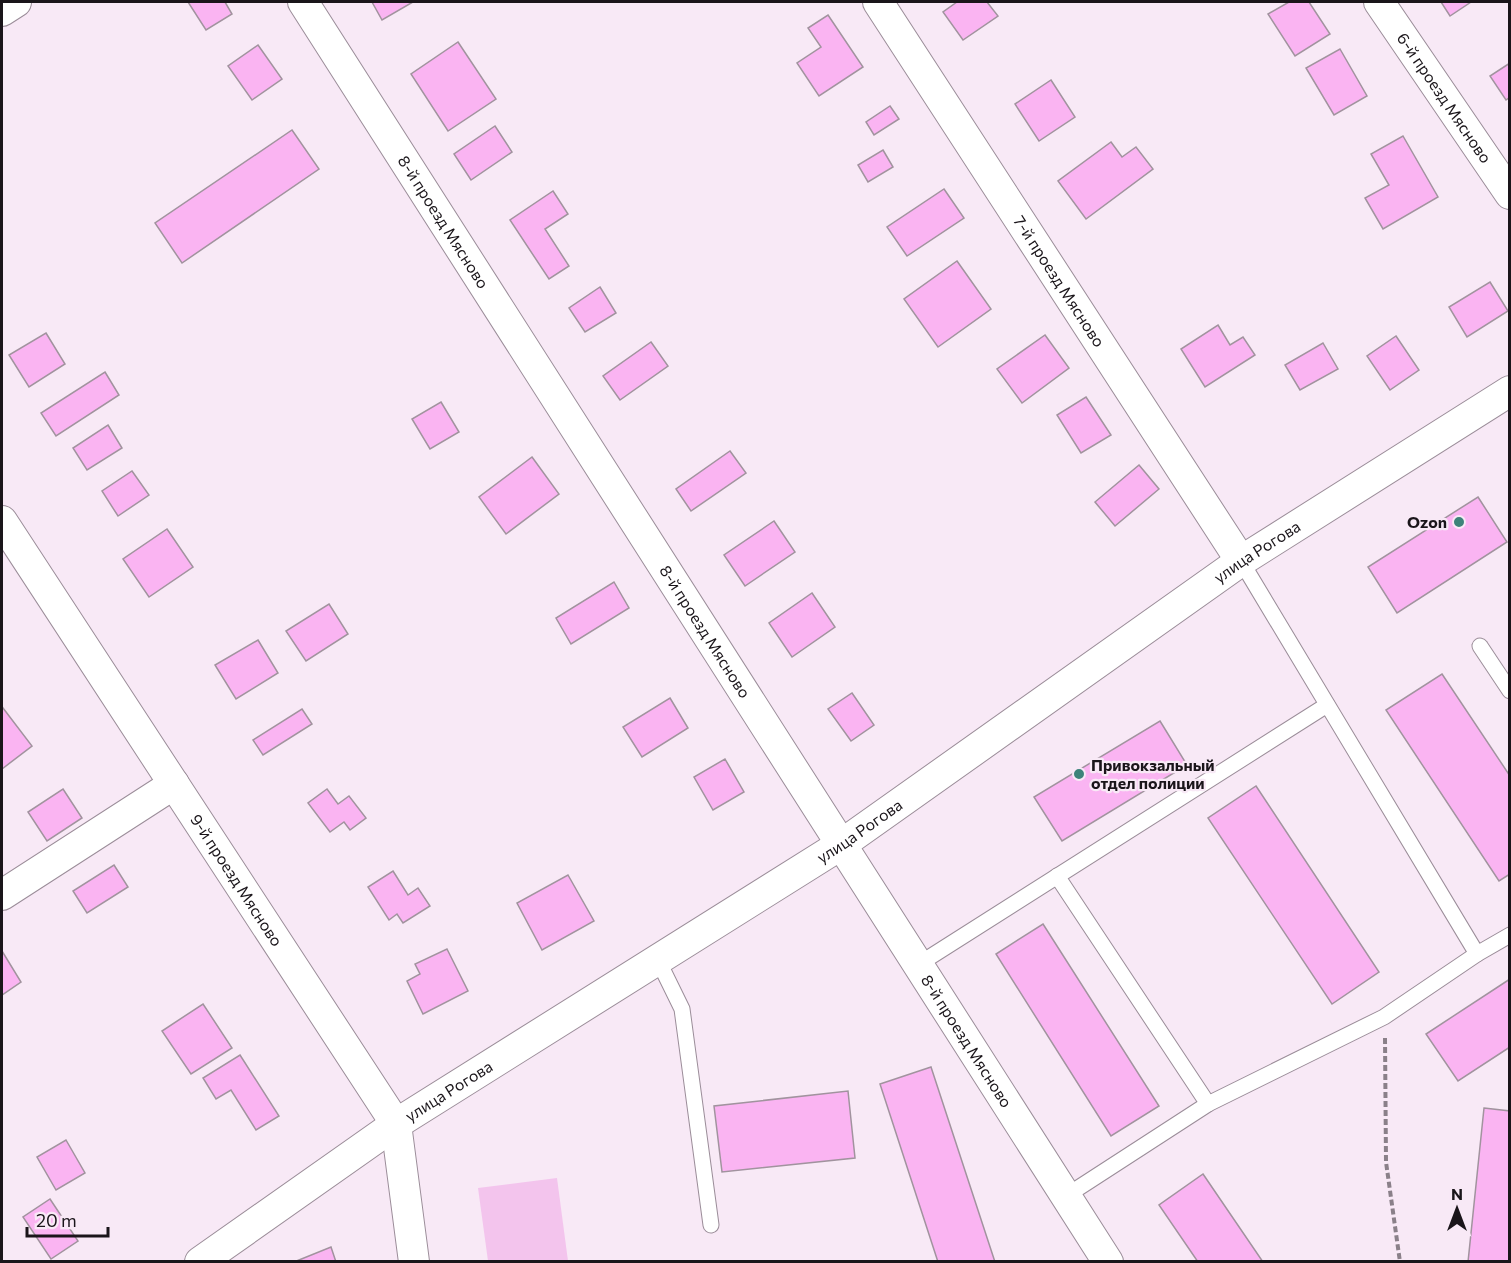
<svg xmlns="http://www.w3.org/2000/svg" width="1511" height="1263" viewBox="0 0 1511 1263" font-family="Commissioner,sans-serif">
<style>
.green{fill:#f3c4ed}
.building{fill:#fab4f2;stroke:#a1939e;stroke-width:1.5}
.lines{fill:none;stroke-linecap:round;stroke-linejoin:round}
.lane-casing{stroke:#9b8d99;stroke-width:17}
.street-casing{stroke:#9b8d99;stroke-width:32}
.path{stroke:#8a8089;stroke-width:4;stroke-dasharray:6 3;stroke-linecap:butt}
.lane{stroke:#fff;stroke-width:15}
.street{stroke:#fff;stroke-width:30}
.poi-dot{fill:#3d837a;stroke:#f8e9f6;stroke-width:2}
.labels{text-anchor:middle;stroke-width:4.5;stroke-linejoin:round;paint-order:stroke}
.street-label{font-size:16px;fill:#1a151a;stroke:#f8e9f6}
.poi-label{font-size:16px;font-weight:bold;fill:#1a151a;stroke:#f8e9f6;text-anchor:end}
</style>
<rect width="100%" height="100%" fill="#f8e9f6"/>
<path class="green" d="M557 1178 568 1261H488L478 1188Z"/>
<g class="building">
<path d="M188 2H225L232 14 206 30Z"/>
<path d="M372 2H413L382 20Z"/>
<path d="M957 2H987L998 16 963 40 943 12Z"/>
<path d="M1289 2H1309L1330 34 1295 56 1268 14Z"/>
<path d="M1441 2H1471L1450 16Z"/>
<path d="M828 15 863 67 819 96 797 63 821 47 808 28Z"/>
<path d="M458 42 496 99 448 131 411 74Z"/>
<path d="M258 45 282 79 252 100 228 66Z"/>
<path d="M1340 49 1367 96 1334 115 1306 68Z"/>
<path d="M1510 63V97L1506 100 1490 76Z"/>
<path d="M1051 80 1075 117 1039 141 1015 104Z"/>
<path d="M890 106 899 119 874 135 866 122Z"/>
<path d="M495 126 512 152 471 180 454 154Z"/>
<path d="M292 130 319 169 182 263 155 223Z"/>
<path d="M1403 136 1438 197 1383 229 1365 198 1389 185 1371 154Z"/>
<path d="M1111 142 1122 157 1136 147 1153 169 1086 219 1058 181Z"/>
<path d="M883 150 893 167 868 182 858 165Z"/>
<path d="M944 189 964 218 907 256 887 227Z"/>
<path d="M553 191 568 214 545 229 569 266 549 279 510 220Z"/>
<path d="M957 261 991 309 938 347 904 299Z"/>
<path d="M1490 282 1508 311 1467 337 1449 307Z"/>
<path d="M600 287 616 313 585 332 569 308Z"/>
<path d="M1218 325 1230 345 1243 337 1255 355 1205 387 1181 349Z"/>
<path d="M46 333 65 364 29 387 9 355Z"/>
<path d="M1045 335 1069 368 1022 403 997 369Z"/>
<path d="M1396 336 1419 370 1390 390 1367 356Z"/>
<path d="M651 342 668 366 620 400 603 376Z"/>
<path d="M1323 343 1338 369 1300 390 1285 365Z"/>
<path d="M105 372 119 395 56 436 41 413Z"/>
<path d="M1086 397 1111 435 1081 453 1057 415Z"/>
<path d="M441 402 459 432 430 449 412 419Z"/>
<path d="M108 425 122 448 87 470 73 448Z"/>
<path d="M730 451 746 473 691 511 676 489Z"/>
<path d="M532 457 559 494 506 534 479 497Z"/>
<path d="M1139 465 1159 489 1115 526 1095 502Z"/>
<path d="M132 471 149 495 118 516 102 491Z"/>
<path d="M1478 497 1507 542 1397 613 1368 567Z"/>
<path d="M774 521 795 552 745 586 724 555Z"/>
<path d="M167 529 193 567 149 597 123 559Z"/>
<path d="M614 582 629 608 571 644 556 618Z"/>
<path d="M812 593 835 627 792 657 769 623Z"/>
<path d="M329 604 348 634 306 661 286 631Z"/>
<path d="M258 640 278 673 236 699 215 665Z"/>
<path d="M1442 674 1510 776V874L1499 881 1386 710Z"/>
<path d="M852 693 874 725 851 741 828 709Z"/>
<path d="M670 698 688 728 642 757 623 727Z"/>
<path d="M3 708 32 746 2 769V709Z"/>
<path d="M302 709 312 724 263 755 253 740Z"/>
<path d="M1160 721 1187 765 1062 841 1034 797Z"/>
<path d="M725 759 744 792 713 810 694 777Z"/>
<path d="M1256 786 1379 972 1332 1004 1208 818Z"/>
<path d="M63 789 82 818 47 841 28 812Z"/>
<path d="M327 789 338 804 349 796 366 818 350 830 344 822 330 832 308 803Z"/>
<path d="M114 865 128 887 87 913 73 891Z"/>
<path d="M393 871 408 895 418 888 430 906 403 923 397 914 389 920 368 887Z"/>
<path d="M568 875 594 921 542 950 517 903Z"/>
<path d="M1043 924 1159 1106 1111 1136 996 954Z"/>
<path d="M447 949 468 991 423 1014 407 981 420 974 415 964Z"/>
<path d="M2 951 21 982 2 995Z"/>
<path d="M1510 979V1047L1458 1081 1426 1034Z"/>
<path d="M203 1004 232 1048 191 1074 162 1031Z"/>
<path d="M240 1055 279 1116 256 1130 231 1090 216 1099 203 1078Z"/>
<path d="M931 1067 995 1262H938L880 1084Z"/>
<path d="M848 1091 855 1158 722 1172 714 1106Z"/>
<path d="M1484 1108 1510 1111V1262H1468Z"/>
<path d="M66 1140 85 1173 56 1190 37 1157Z"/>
<path d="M1203 1174 1263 1262H1198L1159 1205Z"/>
<path d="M50 1199 78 1241 51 1259 23 1217Z"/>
<path d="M331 1247 336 1262H294Z"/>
</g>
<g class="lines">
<defs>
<g id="lane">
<path d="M1241 561 1477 954 1510 935"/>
<path d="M1480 646 1510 691"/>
<path d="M1057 876 1208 1104 1066 1196"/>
<path d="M658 960 682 1009 711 1225"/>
<path d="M919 964 1327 705"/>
<path d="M1208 1104 1384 1017 1477 954"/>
</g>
<g id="street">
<path id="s1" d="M303 2 1108 1262"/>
<path id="s2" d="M878 2 1241 561"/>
<path id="s3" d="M1379 2 1510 194"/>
<path d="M2 11 16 2"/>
<path id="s4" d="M2 521 396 1124 414 1262"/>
<path d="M2 895 174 784"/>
<path id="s5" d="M200 1262 396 1124 842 844 1241 561 1510 391"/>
</g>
</defs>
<use href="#lane" class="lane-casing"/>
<use href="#street" class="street-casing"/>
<path class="path" d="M1385 1038 1386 1162 1400 1262"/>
<use href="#lane" class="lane"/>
<use href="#street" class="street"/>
</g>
<g class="poi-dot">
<circle cx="1459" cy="522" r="6"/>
<circle cx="1079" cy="774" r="6"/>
</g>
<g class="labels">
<g class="street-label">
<text dy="6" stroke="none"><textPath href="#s3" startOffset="116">6-й проезд Мясново</textPath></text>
<text dy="6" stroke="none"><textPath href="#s1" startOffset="261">8-й проезд Мясново</textPath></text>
<text dy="6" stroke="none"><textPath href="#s2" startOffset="333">7-й проезд Мясново</textPath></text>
<text dy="6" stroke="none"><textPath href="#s5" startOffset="1274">улица Рогова</textPath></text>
<text dy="6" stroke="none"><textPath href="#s1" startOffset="747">8-й проезд Мясново</textPath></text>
<text dy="6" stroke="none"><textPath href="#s5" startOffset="788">улица Рогова</textPath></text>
<text dy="6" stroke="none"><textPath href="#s4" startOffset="429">9-й проезд Мясново</textPath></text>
<text dy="6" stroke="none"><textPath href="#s1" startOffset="1233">8-й проезд Мясново</textPath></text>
<text dy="6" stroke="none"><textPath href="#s5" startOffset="302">улица Рогова</textPath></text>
</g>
<g class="poi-label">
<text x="1447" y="528">Ozon</text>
<text x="1091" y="771" text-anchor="start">Привокзальный<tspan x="1091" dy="18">отдел полиции</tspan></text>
</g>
</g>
<rect width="1511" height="1263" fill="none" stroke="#1a151a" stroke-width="6"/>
<g transform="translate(1457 1209)" stroke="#f8e9f6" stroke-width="4.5" paint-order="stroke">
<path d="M0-4.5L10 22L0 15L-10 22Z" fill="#1a151a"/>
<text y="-9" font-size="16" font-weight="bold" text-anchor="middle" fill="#1a151a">N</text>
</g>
<path d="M27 1227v9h81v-9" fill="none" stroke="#1a151a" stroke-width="3"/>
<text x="36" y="1227" font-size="18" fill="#1a151a" stroke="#f8e9f6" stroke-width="4.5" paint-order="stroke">20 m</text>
</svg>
